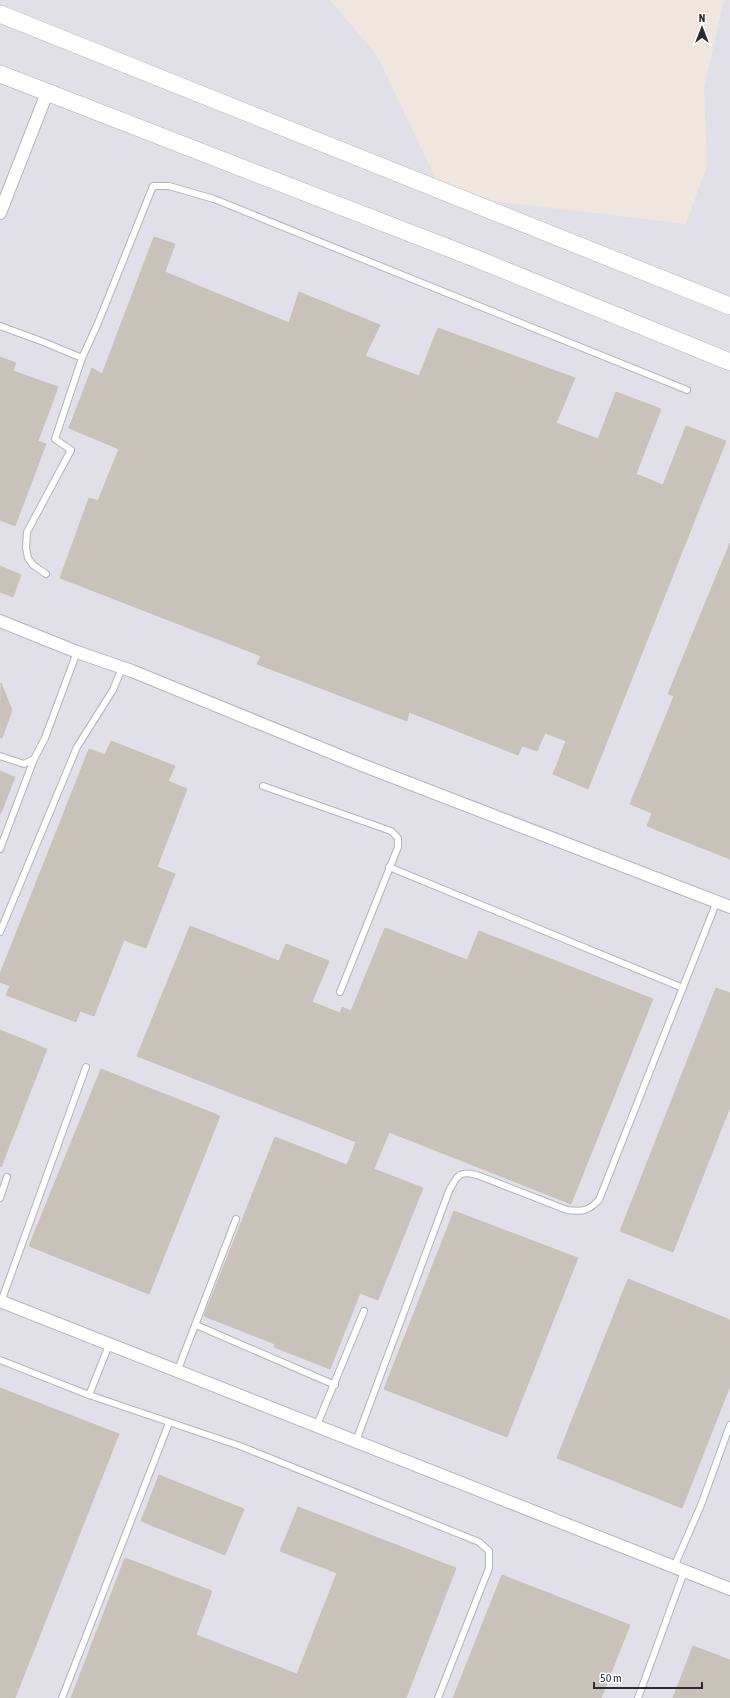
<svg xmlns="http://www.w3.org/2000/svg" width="730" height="1698" viewBox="0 0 730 1698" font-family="'Asap Condensed',sans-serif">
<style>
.industrial{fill:#e1e0e8}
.building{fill:#c8c2bb;stroke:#cbc2b9}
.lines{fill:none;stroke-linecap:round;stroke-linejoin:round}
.lane-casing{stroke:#b0b4bd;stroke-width:8}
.street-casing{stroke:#b0b4bd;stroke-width:14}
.secondary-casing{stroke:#b0b4bd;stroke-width:18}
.lane{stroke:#fff;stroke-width:6}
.street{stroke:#fff;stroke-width:12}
.secondary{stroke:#fff;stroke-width:17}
</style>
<rect width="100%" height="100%" fill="#efe6e0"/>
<path class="industrial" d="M0 0H330L376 54 444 195 686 224 707 165 704 89 724 0H730V1698H0Z"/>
<g class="building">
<path d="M154 237 175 244 165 272 289 323 299 292 380 325 365 356 419 376 438 328 575 378 556 423 598 439 616 392 661 409 636 474 663 485 686 426 726 441 588 789 553 774 566 741 545 733 537 751 522 746 518 755 409 712 407 721 257 664 261 656 60 578 89 498 98 501 119 449 69 428 92 368 102 374Z"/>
<path d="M0 357 16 363 13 371 58 387 38 441 46 444 15 526 0 520Z"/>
<path d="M730 543V859L647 826 652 813 630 804 674 696 668 694Z"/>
<path d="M0 566 21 575 13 597 0 592Z"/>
<path d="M1 683 12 710 2 738H0Z"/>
<path d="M111 741 175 766 168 781 187 789 157 867 175 874 146 948 124 940 94 1016 80 1011 76 1022 6 995 10 986 0 982V974L89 749 105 755Z"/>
<path d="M0 771 15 777 1 813H0Z"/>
<path d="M190 926 279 961 286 944 329 961 312 1002 340 1013 342 1007 351 1011 385 928 467 960 479 931 653 999 571 1204 389 1132 374 1169 423 1188 378 1300 360 1293 330 1369 274 1347 275 1344 204 1316 275 1137 347 1165 356 1142 137 1056Z"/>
<path d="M716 988 730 993V1107L673 1252 620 1231Z"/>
<path d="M0 1030 47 1049 1 1167 0 1166Z"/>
<path d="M101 1069 220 1116 149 1294 29 1246Z"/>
<path d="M454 1211 578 1258 507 1437 384 1389Z"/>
<path d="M628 1279 730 1320V1386L682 1508 557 1458Z"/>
<path d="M0 1388 119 1434 15 1698H0Z"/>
<path d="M159 1475 244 1509 225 1555 141 1521Z"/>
<path d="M298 1507 456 1568 406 1698H71L125 1558 212 1591 196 1635 297 1674 337 1573 280 1551Z"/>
<path d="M502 1575 630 1625 601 1698H453Z"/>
<path d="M693 1646 730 1660V1698H673Z"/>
</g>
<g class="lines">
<defs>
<g id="lane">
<path d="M0 326 41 341 82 358 98 323 153 186H169L214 199 687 390"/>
<path d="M46 574 33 565 28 558 26 548 27 532 71 450 55 439 82 358"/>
<path d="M0 756 24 764 34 759 45 738 77 652"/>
<path d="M263 786 391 831 398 838V847L340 992"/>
<path d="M0 849 34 759"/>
<path d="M389 867 683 988"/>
<path d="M0 932 77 747 113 690 122 668"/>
<path d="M0 1198 7 1177"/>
<path d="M1 1302 86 1067"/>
<path d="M196 1325 335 1385"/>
<path d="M0 1360 89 1395 240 1446 479 1542 489 1551V1568L438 1698"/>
<path d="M177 1372 236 1219"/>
<path d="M89 1395 109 1345"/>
<path d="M317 1425 364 1311"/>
<path d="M356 1441 449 1191C457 1176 459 1170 477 1175L567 1210C583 1212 588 1211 599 1200L717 901"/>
<path d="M674 1567 701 1505 730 1425"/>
<path d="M62 1698 169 1423"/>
<path d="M638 1698 684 1572"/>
</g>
<g id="street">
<path d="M0 213 47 93"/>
<path d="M0 621 77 652 132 671 362 765 730 907"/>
<path d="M0 1301 730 1589"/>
</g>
<g id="secondary">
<path d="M0 14 730 306"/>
<path d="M0 74 482 261 730 362"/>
</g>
</defs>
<use href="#lane" class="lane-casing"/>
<use href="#street" class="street-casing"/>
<use href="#secondary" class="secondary-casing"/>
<use href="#lane" class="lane"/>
<use href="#street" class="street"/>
<use href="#secondary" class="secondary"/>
</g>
<g transform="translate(702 28)" stroke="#ffffff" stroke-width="3" paint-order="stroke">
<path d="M0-3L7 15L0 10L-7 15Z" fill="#2d2d2d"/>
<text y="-6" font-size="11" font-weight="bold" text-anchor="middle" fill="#2d2d2d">N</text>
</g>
<path d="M594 1682v6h108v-6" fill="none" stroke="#2d2d2d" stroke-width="2"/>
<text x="600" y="1682" font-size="12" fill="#2d2d2d" stroke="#ffffff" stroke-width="3" paint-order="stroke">50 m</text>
</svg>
